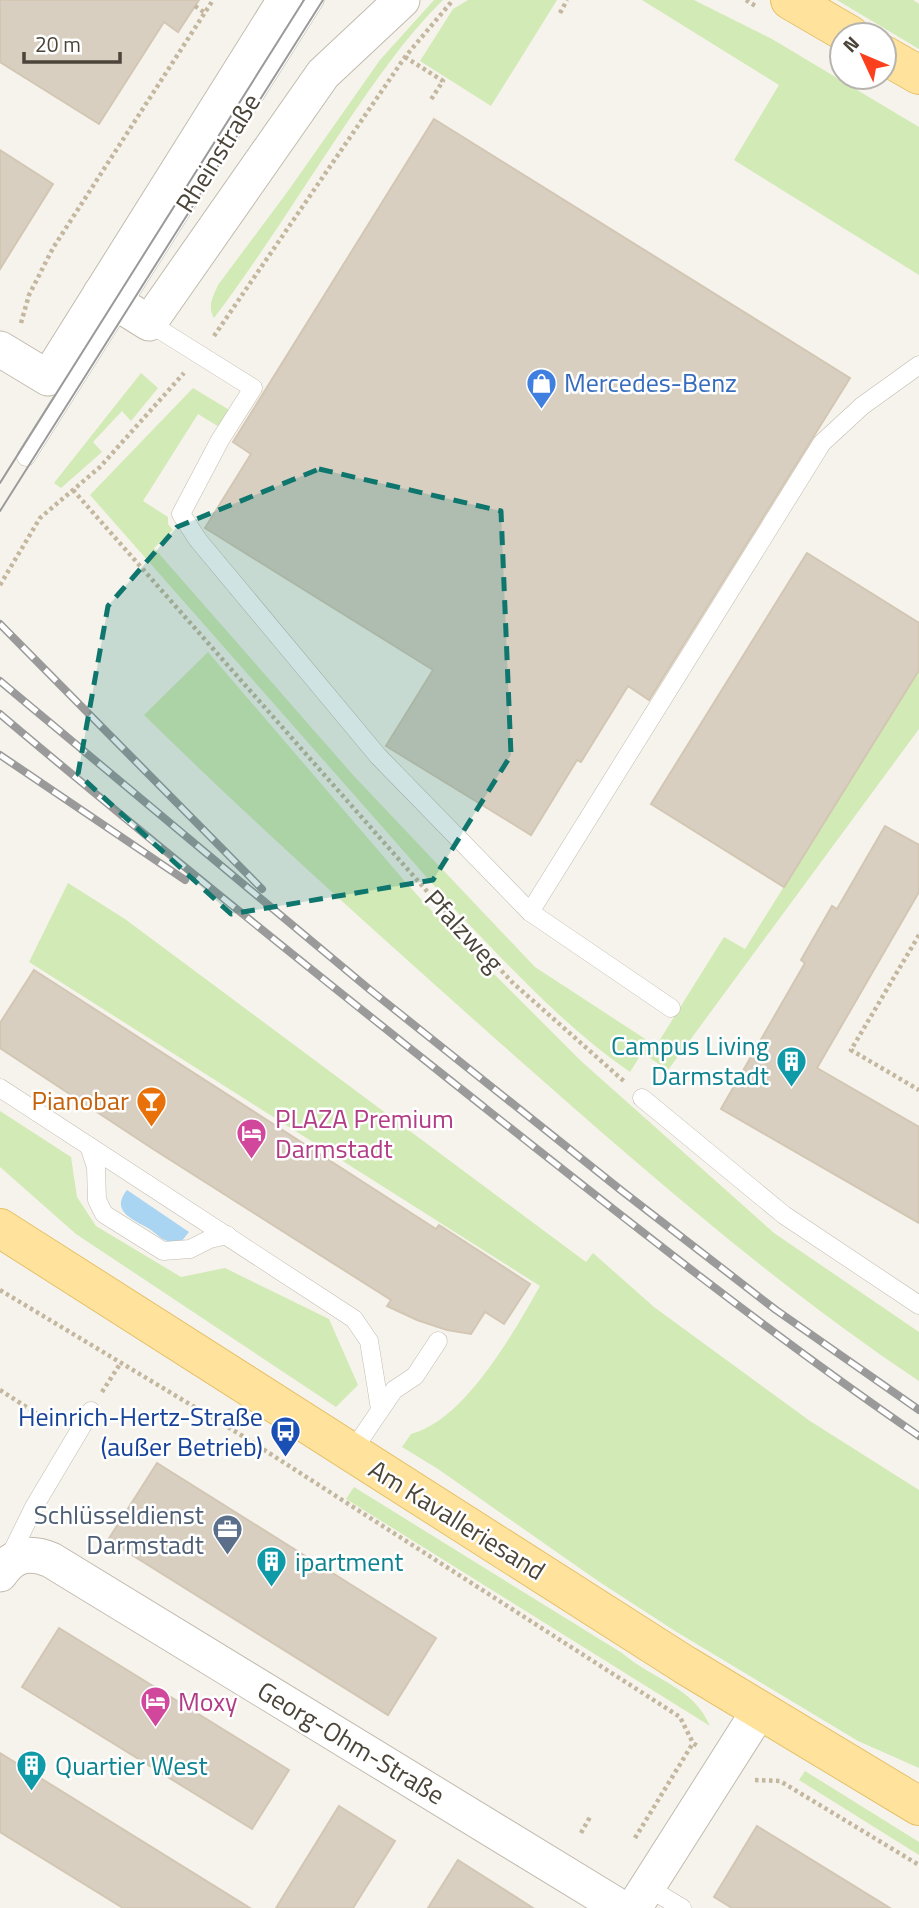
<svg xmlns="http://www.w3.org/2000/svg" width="919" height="1908" viewBox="0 0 919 1908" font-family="'Titillium Web',sans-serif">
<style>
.green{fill:#d2eab5}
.water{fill:#a9d4f2}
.building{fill:#d8cfc1;stroke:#d3c7b4;stroke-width:2}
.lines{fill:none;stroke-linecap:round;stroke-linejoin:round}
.lane-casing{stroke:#c2bbae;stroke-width:19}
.street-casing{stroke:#c2bbae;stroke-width:37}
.primary-casing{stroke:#e6c16a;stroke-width:40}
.path{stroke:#c4b79f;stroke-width:4.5;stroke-dasharray:3.5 3.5;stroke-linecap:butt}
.lane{stroke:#fff;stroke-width:18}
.street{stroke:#fff;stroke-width:35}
.primary{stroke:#ffe39c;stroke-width:38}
.tram{stroke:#9a9a9a;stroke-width:2}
.rail-casing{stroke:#9a9a9a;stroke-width:8}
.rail{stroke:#fff;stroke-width:5;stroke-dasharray:16;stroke-linecap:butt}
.marked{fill:#0f766e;fill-opacity:0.2;stroke:#0f766e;stroke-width:5;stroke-dasharray:14 9;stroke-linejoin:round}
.labels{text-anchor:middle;stroke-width:5;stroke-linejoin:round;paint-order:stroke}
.street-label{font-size:26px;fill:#4b4439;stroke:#fff}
.shop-label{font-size:26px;fill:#366cbe;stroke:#fff;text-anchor:start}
.culture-label{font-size:26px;fill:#0d838f;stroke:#fff;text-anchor:start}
.food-label{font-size:26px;fill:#c56008;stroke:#fff;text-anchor:end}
.hotel-label{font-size:26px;fill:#b23c85;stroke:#fff;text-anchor:start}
.transit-label{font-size:26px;fill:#164399;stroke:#fff;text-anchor:end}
.service-label{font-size:26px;fill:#4e5e75;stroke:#fff;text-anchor:end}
</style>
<rect width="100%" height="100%" fill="#f6f3ec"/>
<g class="green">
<path d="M434 0H443C405 37 374 83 344 127 301 191 260 257 214 318 207 306 213 297 218 285L288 191 380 60Z"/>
<path d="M468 0H557L491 106 420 61 453 9Z"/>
<path d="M642 0H694L772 39 919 127V275L734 160 779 85Z"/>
<path d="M837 0H913L919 4V49Z"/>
<path d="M141 373 158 388 131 421 122 411 93 442 102 452 61 488 54 483Z"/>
<path d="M193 388 231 411 221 428 198 414 143 501 168 517V524L173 530 154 548 353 775 535 967 656 1046 724 937 745 949 919 670V729L668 1070 642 1053 630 1072C566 1028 513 970 459 914L90 495Z"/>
<path d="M208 652 408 885 442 922 581 1061 774 1233 919 1332V1381C769 1281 634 1161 499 1042 379 935 259 828 144 715Z"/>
<path d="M68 883 125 919 586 1262 593 1253 654 1307 810 1421 919 1490V1768L858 1741 675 1631 598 1581 438 1469 402 1447 411 1434C465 1420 514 1332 540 1286L29 962Z"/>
<path d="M0 1111 71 1157 77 1197 96 1226 181 1277 225 1268 329 1319 358 1385 336 1407 76 1234 0 1167Z"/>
<path d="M354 1487 622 1653C653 1680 693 1686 710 1726L346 1499Z"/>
<path d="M805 1771 919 1842V1855L799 1780Z"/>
</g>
<path class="water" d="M127 1190 189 1232 181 1242C160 1243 162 1236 146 1227 130 1218 111 1210 127 1190Z"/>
<g class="building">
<path d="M0 0H199L178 32 164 22 99 124 0 62Z"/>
<path d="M434 119 850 378 649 700 628 686 581 762 577 760 531 835 386 746 433 670 205 528 251 454 233 442Z"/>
<path d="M0 150 53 184 0 269Z"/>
<path d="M807 553 919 623V670L784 887 651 804Z"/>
<path d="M885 826 919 845V892L817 1068 919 1127V1223L721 1109 805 963 801 960 832 906 837 909Z"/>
<path d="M34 970 436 1229 439 1225 530 1284 504 1324 485 1312 471 1334 447 1330 417 1320 387 1306 391 1300 153 1149 0 1048V1023Z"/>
<path d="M157 1463 436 1638 388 1715 108 1540Z"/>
<path d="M59 1628 289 1770 252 1829 22 1687Z"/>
<path d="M0 1753 250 1908H123L0 1832Z"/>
<path d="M339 1806 395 1841 353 1908H276Z"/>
<path d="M757 1826 890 1908H732L714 1897Z"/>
<path d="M458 1860 533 1908H428Z"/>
</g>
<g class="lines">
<defs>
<g id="lane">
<path d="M149 323 253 388 220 440 181 514 198 540 378 756 530 912 671 1008"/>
<path d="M26 457 315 0"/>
<path d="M530 912 822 443 862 406 919 365"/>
<path d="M0 1088 354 1319 369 1341 380 1409"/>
<path d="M642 1098 784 1215 919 1305"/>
<path d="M89 1146 96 1167 97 1200 104 1214 163 1251 190 1249 210 1239 227 1235"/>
<path d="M351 1453 394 1390 415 1376 438 1341"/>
<path d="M9 1558 34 1507 91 1411"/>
<path d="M647 1887 682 1908"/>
</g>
<g id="street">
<path d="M101 293 149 323 323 74 402 0"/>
<path d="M0 349 48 378 285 0"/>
<path d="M0 1574C13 1554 30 1551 51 1560L621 1908"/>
<path d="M634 1908 759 1711"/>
</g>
<g id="primary">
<path d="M790 0 850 35"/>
<path d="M884 55 919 75"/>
<path d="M0 1228 685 1665 919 1806"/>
</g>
</defs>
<use href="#lane" class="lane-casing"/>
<use href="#street" class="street-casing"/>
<use href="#primary" class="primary-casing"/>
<g class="path">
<path d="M746 0 757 7"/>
<path d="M195 6 205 13"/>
<path d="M560 13 567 0"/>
<path d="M405 57 443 81 430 101"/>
<path d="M21 323 29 295 53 248 213 0"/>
<path d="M214 336 405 57 453 0"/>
<path d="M73 490 440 906 513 983 626 1083"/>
<path d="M0 585 40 518 100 467 184 373"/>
<path d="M919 935 851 1050 919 1090"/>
<path d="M0 1290 241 1435 680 1717 693 1743 699 1747"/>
<path d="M0 1390 56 1426"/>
<path d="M102 1392 120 1364"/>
<path d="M755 1780 780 1781 919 1865"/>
<path d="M581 1833 590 1817"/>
<path d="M635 1838 693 1743"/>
</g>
<use href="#lane" class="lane"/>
<use href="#street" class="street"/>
<use href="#primary" class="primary"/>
<g class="tram">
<path d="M0 483 304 0"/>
<path d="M0 511 323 0"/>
</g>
<defs>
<g id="rail">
<path d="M0 624 262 889"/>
<path d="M0 681 369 989 622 1191 776 1310 919 1410"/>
<path d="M0 714C148 839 299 960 451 1081 605 1203 757 1325 919 1436"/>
<path d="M0 755 185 880"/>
</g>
</defs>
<use href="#rail" class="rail-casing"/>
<use href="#rail" class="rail"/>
</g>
<path class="marked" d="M319 469 501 511 511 755 433 880 231 914 78 774 108 606 177 527Z"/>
<defs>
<symbol id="shop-pin" viewBox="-11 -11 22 30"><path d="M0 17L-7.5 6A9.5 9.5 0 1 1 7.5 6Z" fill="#3f7fe0" stroke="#fff"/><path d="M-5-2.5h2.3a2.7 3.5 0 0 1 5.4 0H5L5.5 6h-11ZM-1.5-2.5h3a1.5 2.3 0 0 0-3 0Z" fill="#fff"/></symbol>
<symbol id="building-pin" viewBox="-11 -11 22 30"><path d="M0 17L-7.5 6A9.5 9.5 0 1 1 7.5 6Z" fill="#0f9aa8" stroke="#fff"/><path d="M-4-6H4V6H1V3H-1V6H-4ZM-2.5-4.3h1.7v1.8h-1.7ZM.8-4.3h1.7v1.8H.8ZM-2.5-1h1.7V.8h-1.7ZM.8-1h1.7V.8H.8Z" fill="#fff"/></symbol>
<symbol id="bar-pin" viewBox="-11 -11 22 30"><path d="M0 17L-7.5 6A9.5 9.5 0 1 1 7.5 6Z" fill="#e8710a" stroke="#fff"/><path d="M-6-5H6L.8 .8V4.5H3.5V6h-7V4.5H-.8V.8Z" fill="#fff"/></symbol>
<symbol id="hotel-pin" viewBox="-11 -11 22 30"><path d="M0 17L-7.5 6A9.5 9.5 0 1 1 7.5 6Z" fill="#d1479c" stroke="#fff"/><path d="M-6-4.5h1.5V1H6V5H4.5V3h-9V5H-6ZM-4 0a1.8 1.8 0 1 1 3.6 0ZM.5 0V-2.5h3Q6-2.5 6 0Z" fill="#fff"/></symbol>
<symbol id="bus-pin" viewBox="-11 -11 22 30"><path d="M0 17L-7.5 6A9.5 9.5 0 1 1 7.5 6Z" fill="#1a4fb4" stroke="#fff"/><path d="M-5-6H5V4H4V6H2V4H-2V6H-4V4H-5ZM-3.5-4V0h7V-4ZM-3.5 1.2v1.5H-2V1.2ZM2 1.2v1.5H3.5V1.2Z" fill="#fff"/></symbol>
<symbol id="office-pin" viewBox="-11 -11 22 30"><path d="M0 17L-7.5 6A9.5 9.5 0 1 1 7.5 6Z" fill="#5c6f8a" stroke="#fff"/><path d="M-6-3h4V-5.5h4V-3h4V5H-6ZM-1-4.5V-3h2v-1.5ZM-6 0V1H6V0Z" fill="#fff"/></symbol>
</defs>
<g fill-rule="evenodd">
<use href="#shop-pin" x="524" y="366" width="35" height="47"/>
<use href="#building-pin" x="774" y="1044" width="35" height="47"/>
<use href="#bar-pin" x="134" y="1084" width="35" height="47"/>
<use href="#hotel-pin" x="234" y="1116" width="35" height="47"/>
<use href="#bus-pin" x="268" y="1414" width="35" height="47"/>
<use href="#office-pin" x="210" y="1512" width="35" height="47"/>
<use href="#building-pin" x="254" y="1544" width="35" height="47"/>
<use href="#hotel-pin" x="138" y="1684" width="35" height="47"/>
<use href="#building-pin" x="14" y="1748" width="35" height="47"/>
</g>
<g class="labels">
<g class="street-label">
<text transform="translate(218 153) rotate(-58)" y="9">Rheinstraße</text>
<text transform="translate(464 931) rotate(47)" y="9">Pfalzweg</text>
<text transform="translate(457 1520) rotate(32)" y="9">Am Kavalleriesand</text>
<text transform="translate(351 1743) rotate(31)" y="9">Georg-Ohm-Straße</text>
</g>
<g class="shop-label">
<text x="564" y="392">Mercedes-Benz</text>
</g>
<g class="culture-label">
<text x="769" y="1055" text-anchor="end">Campus Living<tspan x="769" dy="30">Darmstadt</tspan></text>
<text x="295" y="1571">ipartment</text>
<text x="55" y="1775">Quartier West</text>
</g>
<g class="food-label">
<text x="129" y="1110">Pianobar</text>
</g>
<g class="hotel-label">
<text x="275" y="1128">PLAZA Premium<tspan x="275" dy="30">Darmstadt</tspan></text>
<text x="178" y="1711">Moxy</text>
</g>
<g class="transit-label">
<text x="263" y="1426">Heinrich-Hertz-Straße<tspan x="263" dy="30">(außer Betrieb)</tspan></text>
</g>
<g class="service-label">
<text x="204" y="1524">Schlüsseldienst<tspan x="204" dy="30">Darmstadt</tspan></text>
</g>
</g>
<g transform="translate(863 56) rotate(314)"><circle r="33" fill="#ffffff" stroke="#b7b4b0" stroke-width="2"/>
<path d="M0-5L12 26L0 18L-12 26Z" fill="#fc3f1d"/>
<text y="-10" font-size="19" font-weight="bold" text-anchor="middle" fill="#4b4439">N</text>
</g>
<path d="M24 52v10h96v-10" fill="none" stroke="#4b4439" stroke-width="3.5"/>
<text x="35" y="52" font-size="21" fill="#4b4439" stroke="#ffffff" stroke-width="5" paint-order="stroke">20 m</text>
</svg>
